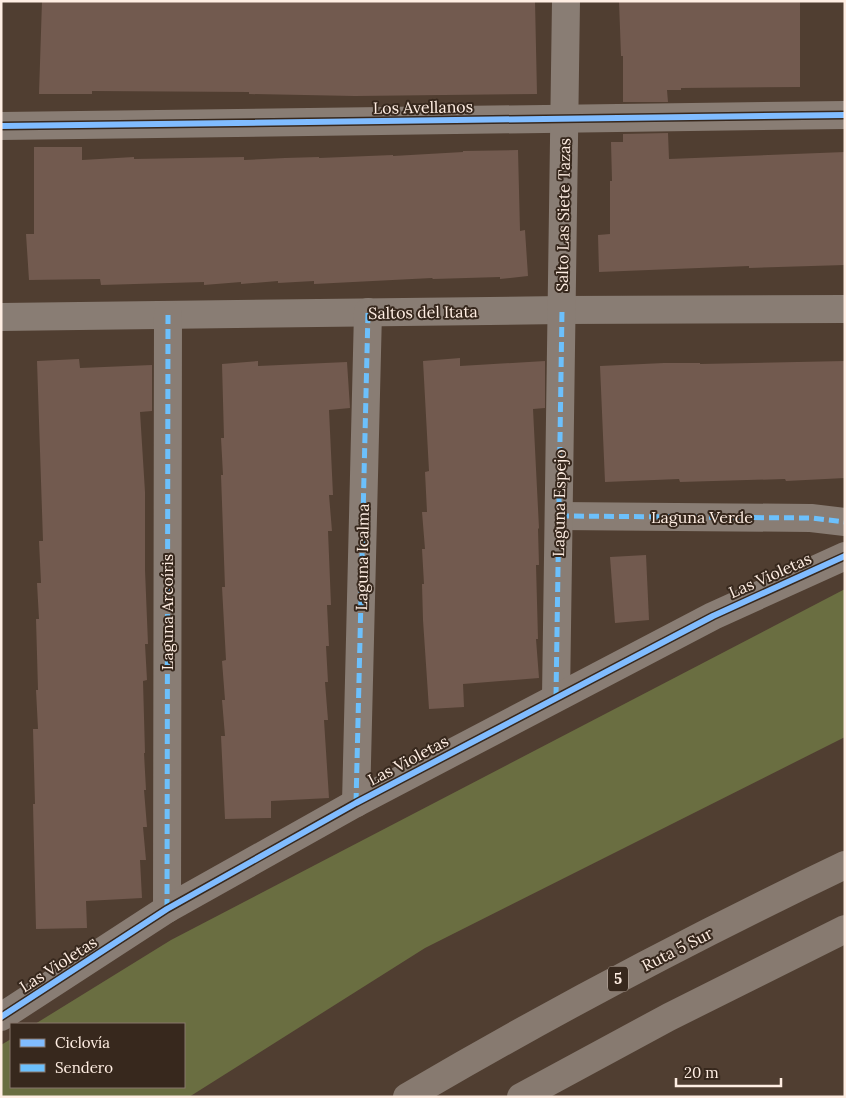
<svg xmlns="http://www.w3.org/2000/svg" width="846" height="1098" viewBox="0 0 846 1098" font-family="Lora,serif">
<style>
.green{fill:#6a6e41}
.building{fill:#725a4f}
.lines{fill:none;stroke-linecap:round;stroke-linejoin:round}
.minor{stroke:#897d74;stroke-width:28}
.highway{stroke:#877a70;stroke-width:28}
.quiet{stroke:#6cc0fc;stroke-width:5;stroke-dasharray:10 5;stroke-linecap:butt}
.cycleway-casing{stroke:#37281d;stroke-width:9}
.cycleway{stroke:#80bcff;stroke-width:6}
.labels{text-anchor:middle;stroke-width:4;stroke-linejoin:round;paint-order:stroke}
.shield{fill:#37281d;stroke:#c3b3a8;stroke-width:1}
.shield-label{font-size:15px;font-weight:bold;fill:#ffeee3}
.street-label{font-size:16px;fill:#ffeee3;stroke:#37281d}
</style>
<rect width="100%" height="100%" fill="#503e31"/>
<path class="green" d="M845 589V737L425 948 189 1097H1V1045L11 1039V1087H184V1024H35L171 940Z"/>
<g class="building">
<path d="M42 1H535L537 94 355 96 249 94V92L92 91V94H39Z"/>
<path d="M619 1H800V87L681 88V90H667L668 102H623V56H621Z"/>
<path d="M668 133 669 159 845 152V265L749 268V266L599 272 598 235 610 234V181H612L611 142H623V134Z"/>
<path d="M34 147H82V160L134 157V159L244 157V160L285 158 319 157V158L393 155V156L463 152V151L518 150 520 231 525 230 528 276 500 279V277L433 279 432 278 314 284V281L278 283V281L241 284V282L204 285V282L101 285 100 279 29 280 26 234H34Z"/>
<path d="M460 358V366L545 361V408L533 409 539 528 538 529 539 565H536L538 639H536L539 678 463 684 464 707 429 709 423 620 422 584H424L422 549H425L422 512H427L425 472 429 471 423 361Z"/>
<path d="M79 359 80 368 152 365V411L140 412 145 492V570L148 644H145L147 680 143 681 145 753H144L146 790H144L147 827H143L146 860H140L142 898 86 901 87 928 36 929 33 804H35L33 729H38L36 690H38L36 619H39L37 583H41L39 541H43L37 361Z"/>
<path d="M258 361V366L347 362 350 408 329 410 333 495H329L332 531H328L331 605H327L329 646H326L328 682H325L328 720H324L329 798 271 801V818L225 819 221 736H225L222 700H225L222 661 226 660 222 587H225L221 475H223L221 438H224L222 364Z"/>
<path d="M845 361V478L786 481 785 479 680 482 679 479 605 482 600 366 664 363H700V364Z"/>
<path d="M646 555 649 620 615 623 610 557Z"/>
</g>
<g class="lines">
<g class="minor">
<path d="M1 126 845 115"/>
<path d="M1 317 562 310 845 309"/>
<path d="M559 516 811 518 845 522"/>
<path d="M556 697 566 1"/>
<path d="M356 803 368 312"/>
<path d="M167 909 168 315"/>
<path d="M1 1017 167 909 356 803 713 616 845 556"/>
</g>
<g class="highway">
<path d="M407 1097C550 1013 696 936 845 865"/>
<path d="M521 1097 669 1017 845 929"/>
</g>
<g class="quiet">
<path d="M559 516 811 518 845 522"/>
<path d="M556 697 562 310"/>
<path d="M356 803 368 312"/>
<path d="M167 909 168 315"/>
</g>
<defs>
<g id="cycleway">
<path d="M1 126 845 115"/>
<path d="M1 1017 167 909 356 803 713 616 845 556"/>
</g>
</defs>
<use href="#cycleway" class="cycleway-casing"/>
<use href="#cycleway" class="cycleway"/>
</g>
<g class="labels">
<rect class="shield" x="608" y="966.5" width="20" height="25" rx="4"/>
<g class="shield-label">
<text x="618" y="984">5</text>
</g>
<g class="street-label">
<text transform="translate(423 107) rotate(-1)" y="6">Los Avellanos</text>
<text transform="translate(563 215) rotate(-89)" y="6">Salto Las Siete Tazas</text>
<text transform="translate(423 312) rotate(-1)" y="6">Saltos del Itata</text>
<text transform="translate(559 503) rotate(-89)" y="6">Laguna Espejo</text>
<text x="702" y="523">Laguna Verde</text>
<text transform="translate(362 557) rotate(-89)" y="6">Laguna Icalma</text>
<text transform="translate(770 575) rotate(-24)" y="6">Las Violetas</text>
<text transform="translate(167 612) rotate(-90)" y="6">Laguna Arcoíris</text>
<text transform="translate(408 760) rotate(-28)" y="6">Las Violetas</text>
<text transform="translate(677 949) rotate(-27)" y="6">Ruta 5 Sur</text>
<text transform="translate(58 964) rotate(-33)" y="6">Las Violetas</text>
</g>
</g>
<rect width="846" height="1098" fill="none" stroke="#ffeee3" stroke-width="5"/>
<rect x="10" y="1023" width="175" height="65" fill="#37281d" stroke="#87776c"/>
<rect x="20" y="1039" width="25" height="8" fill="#80bcff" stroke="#87776c"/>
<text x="55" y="1048" font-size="15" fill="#ffeee3">Ciclovía</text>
<rect x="20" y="1064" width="25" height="8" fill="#6cc0fc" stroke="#87776c"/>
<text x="55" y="1073" font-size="15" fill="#ffeee3">Sendero</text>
<path d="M676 1078v8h105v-8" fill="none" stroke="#ffeee3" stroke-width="2.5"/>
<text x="684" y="1078" font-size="15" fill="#ffeee3" stroke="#37281d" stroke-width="4" paint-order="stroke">20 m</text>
</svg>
